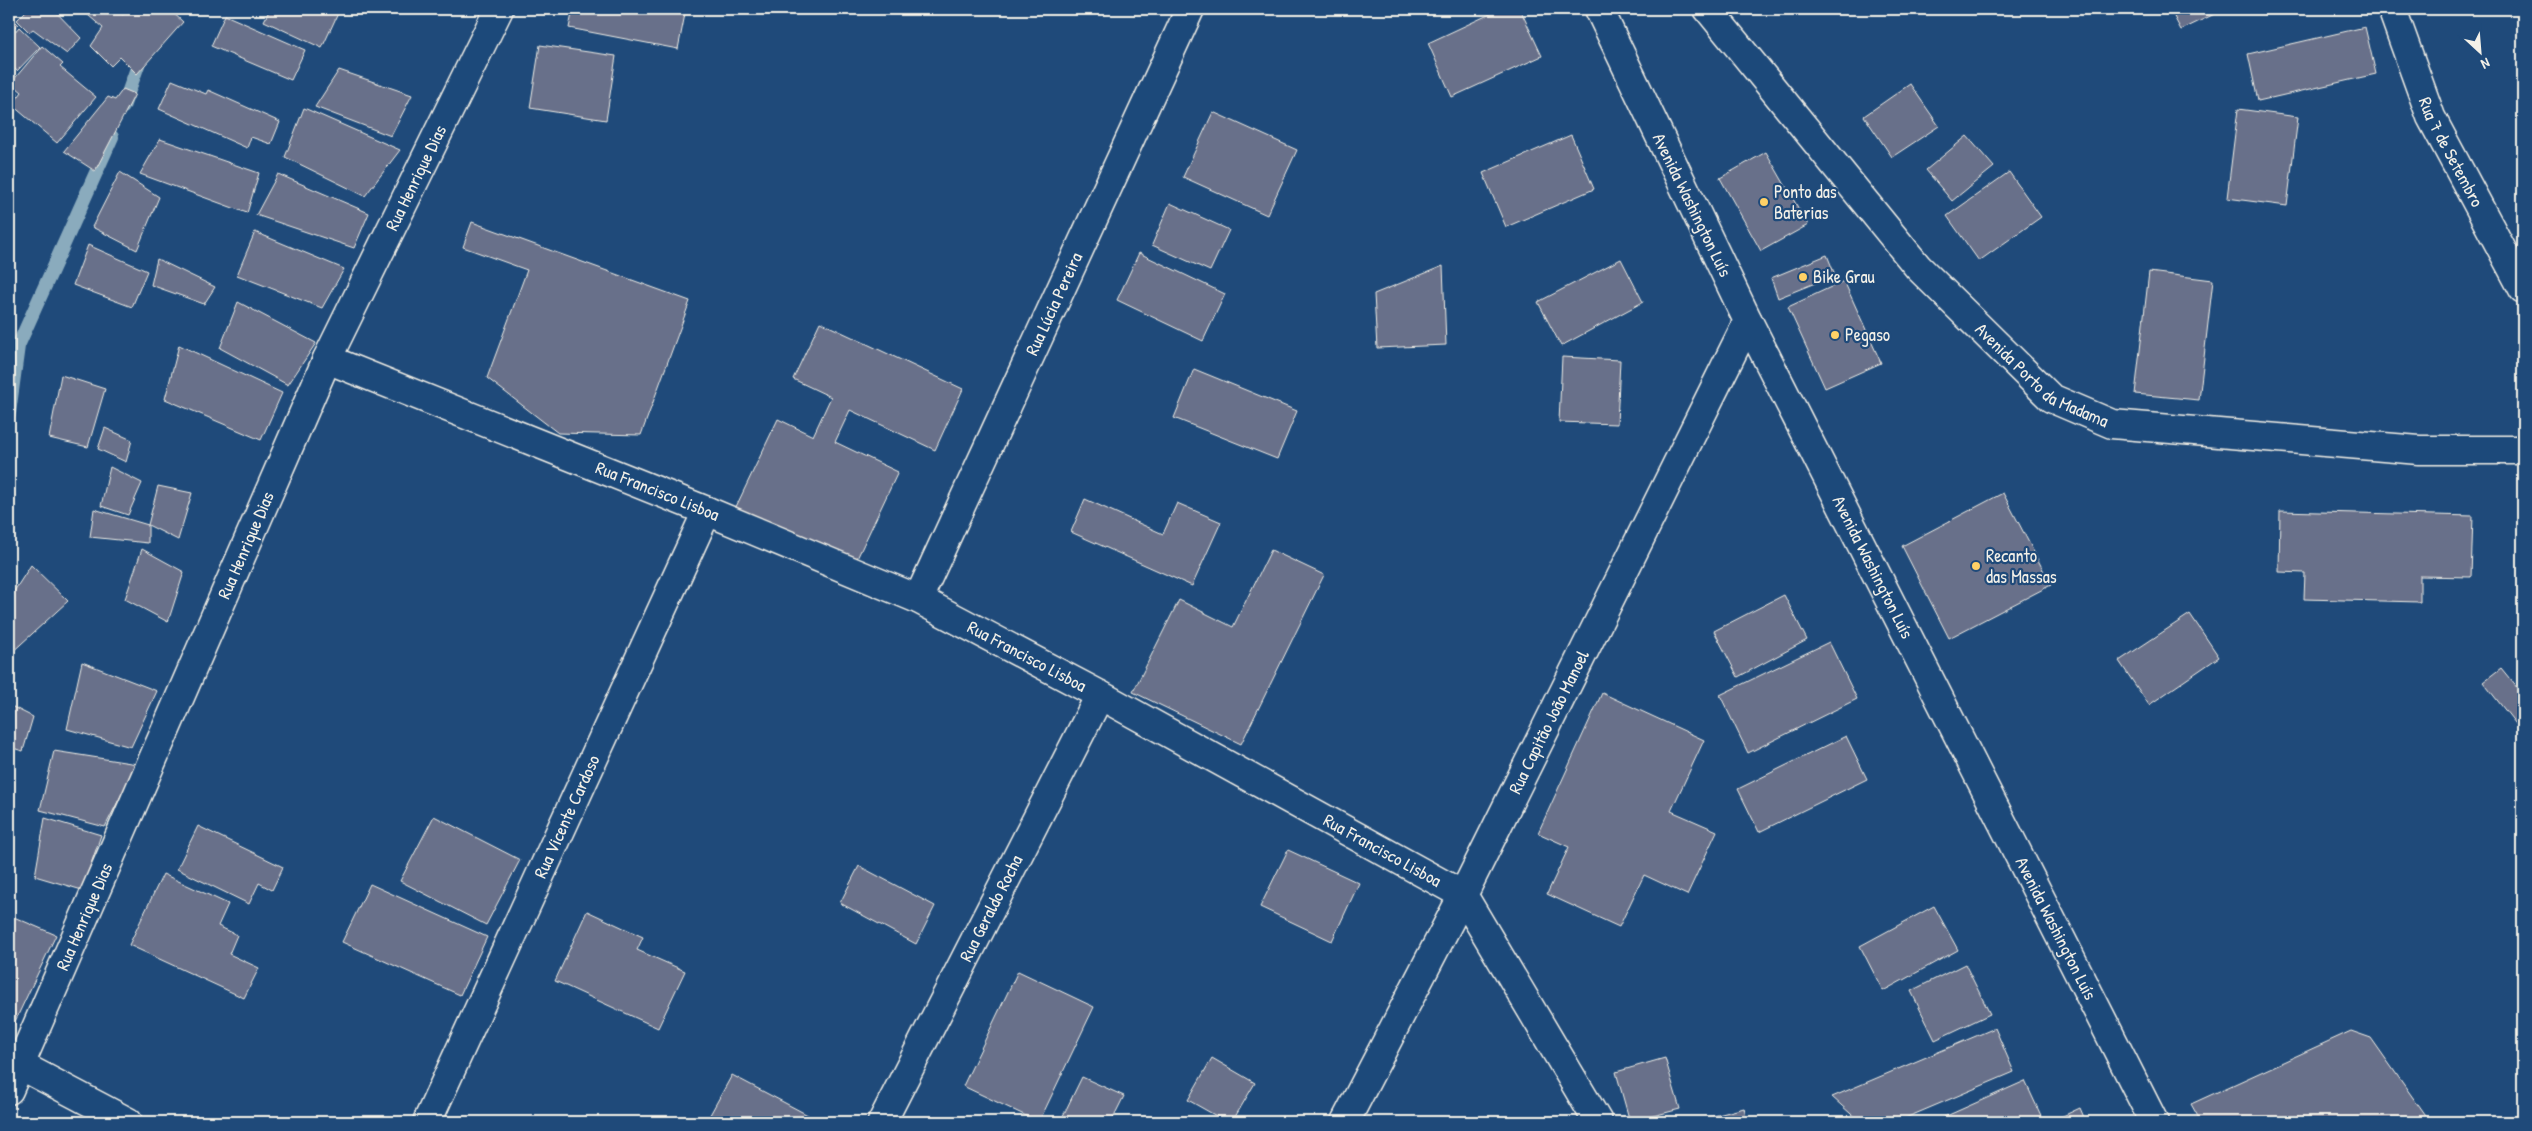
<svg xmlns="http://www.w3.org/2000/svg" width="2532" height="1131" viewBox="0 0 2532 1131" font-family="'Patrick Hand',sans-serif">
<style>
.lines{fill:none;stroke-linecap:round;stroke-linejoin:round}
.stream{stroke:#8aabbd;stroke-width:14}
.building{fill:#676f8a;stroke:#f4f1e8}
.minor-casing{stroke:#f4f1e8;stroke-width:31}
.tertiary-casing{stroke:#f4f1e8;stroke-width:31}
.secondary-casing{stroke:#f4f1e8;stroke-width:31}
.minor{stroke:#1f4a7a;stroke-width:28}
.tertiary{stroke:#1f4a7a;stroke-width:28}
.secondary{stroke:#1f4a7a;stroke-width:28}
.poi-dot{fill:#ffd166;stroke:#1f4a7a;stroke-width:2}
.labels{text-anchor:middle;stroke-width:4.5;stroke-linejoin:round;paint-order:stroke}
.street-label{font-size:18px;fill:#f4f1e8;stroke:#1f4a7a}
.poi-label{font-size:18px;fill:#f4f1e8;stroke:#1f4a7a;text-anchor:start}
</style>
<rect width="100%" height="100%" fill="#1f4a7a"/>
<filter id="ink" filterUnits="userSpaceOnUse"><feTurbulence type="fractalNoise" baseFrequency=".02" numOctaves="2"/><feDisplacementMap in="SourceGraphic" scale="10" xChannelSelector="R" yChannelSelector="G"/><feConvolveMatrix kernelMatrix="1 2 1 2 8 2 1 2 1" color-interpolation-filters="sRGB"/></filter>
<g filter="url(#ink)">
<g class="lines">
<g class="stream">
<path d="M123 107 142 54"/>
<path d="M9 413 18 346 112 137"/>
</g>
</g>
<g class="building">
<path d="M28 9H53L81 38 67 54 33 29 29 32 17 20Z"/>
<path d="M81 9H116L123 15 129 9H169L183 22 137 74 120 57 111 66 91 46 103 28Z"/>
<path d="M270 9H340L322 48 264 21Z"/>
<path d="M573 9H686L678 49 569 28Z"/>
<path d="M1501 9H1520L1542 56 1452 97 1428 43Z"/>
<path d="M2170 9H2225L2181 30Z"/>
<path d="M9 15 18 24 9 33Z"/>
<path d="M225 15 305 50 291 80 211 46Z"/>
<path d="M19 27 40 47 17 71 9 63V39Z"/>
<path d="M2365 27 2376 74 2258 101 2248 54Z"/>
<path d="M540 45 616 56 606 120 530 108Z"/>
<path d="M42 46 63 64 60 67 96 97 57 143 12 105 22 92 11 83Z"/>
<path d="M339 70 412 95 391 136 315 107Z"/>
<path d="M172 80 206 94 208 90 280 122 271 144 251 137 247 148 159 109Z"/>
<path d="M9 84 18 93 9 103Z"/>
<path d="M1910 84 1939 126 1892 157 1864 116Z"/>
<path d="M123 89 135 94 95 171 64 151 108 97 115 100Z"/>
<path d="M304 108 400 150 365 196 285 157Z"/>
<path d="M2238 109 2298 117 2287 206 2227 198Z"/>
<path d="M1213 112 1297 150 1267 215 1183 177Z"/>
<path d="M1571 135 1594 189 1506 227 1483 173Z"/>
<path d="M1967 136 1994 167 1952 201 1926 170Z"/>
<path d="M160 139 259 173 247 213 140 174Z"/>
<path d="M1766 152 1808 225 1761 251 1720 178Z"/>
<path d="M120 172 159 197 137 250 92 227Z"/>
<path d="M2009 172 2041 217 1979 261 1947 216Z"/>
<path d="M278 174 369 213 354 248 256 215Z"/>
<path d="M1170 203 1229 230 1210 271 1152 245Z"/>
<path d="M472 222 690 301 641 435 558 433 487 378 527 270 463 247Z"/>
<path d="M255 232 344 269 322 308 237 275Z"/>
<path d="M88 245 147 271 132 307 73 285Z"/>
<path d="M1139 253 1225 294 1203 341 1117 300Z"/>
<path d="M1827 255 1835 275 1778 298 1771 278Z"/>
<path d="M157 259 215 287 204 304 151 285Z"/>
<path d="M1621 259 1643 302 1561 346 1538 302Z"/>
<path d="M1443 266 1446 345 1377 348 1374 294Z"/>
<path d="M2149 272 2213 280 2199 400 2135 394Z"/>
<path d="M1844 281 1881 363 1825 388 1788 307Z"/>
<path d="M238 302 316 343 288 385 220 348Z"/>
<path d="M820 322 963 389 935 450 850 410 835 442 898 472 853 567 734 511 778 419 813 436 831 397 793 379Z"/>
<path d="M179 345 282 393 261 440 165 399Z"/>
<path d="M1562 357 1620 360 1617 424 1559 422Z"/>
<path d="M1194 369 1297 411 1277 459 1174 418Z"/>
<path d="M61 375 105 389 88 447 49 438Z"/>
<path d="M105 428 132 440 126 462 98 449Z"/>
<path d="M110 467 142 483 128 515 101 506Z"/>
<path d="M158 486 192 493 178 540 148 525Z"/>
<path d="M2003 493 2051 585 1949 638 1902 546Z"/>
<path d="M1085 499 1163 534 1177 503 1221 522 1192 586 1071 532Z"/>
<path d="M94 509 148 525V543L90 537Z"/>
<path d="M2280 511 2473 516 2471 577 2420 576V602L2304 599 2305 573 2279 572Z"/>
<path d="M142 549 184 572 168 622 125 599Z"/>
<path d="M1271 550 1324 575 1241 744 1133 692 1179 600 1233 627Z"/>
<path d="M31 565 68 601 9 655V599Z"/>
<path d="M1784 595 1807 640 1738 677 1714 631Z"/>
<path d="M2190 614 2219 657 2149 705 2119 661Z"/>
<path d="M1829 642 1857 699 1748 753 1720 695Z"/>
<path d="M82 662 157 691 131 747 67 729Z"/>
<path d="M2501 668 2523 695V733L2483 682Z"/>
<path d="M1602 693 1704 740 1671 811 1717 831 1687 895 1644 875 1619 927 1547 894 1569 847 1538 833Z"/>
<path d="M9 705 33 717 23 751 9 747Z"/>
<path d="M1846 736 1867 779 1759 832 1738 789Z"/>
<path d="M54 751 137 764 105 827 40 810Z"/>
<path d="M434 816 520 860 486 925 400 881Z"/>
<path d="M45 818 101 835 82 890 35 876Z"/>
<path d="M198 826 283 867 272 890 259 883 249 904 177 869Z"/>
<path d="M1288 850 1359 883 1332 941 1260 907Z"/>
<path d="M859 866 935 906 916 944 840 903Z"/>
<path d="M163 874 228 904 218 926 237 935 229 954 259 968 244 998 129 945Z"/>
<path d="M370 884 487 937 460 995 342 942Z"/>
<path d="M1934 906 1958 950 1883 991 1860 946Z"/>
<path d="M587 911 643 937 637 950 685 971 658 1028 555 981Z"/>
<path d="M9 915 56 935 10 1032 9 1031Z"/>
<path d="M1965 964 1990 1014 1935 1040 1911 991Z"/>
<path d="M1018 971 1094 1007 1039 1122 963 1086Z"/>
<path d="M1995 1028 2014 1072 1896 1122H1860L1832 1097Z"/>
<path d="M2351 1031 2371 1038 2430 1122H2201L2191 1104Z"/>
<path d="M1212 1058 1255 1083 1232 1122H1227L1188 1100Z"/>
<path d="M1665 1058 1680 1109 1630 1122 1616 1072Z"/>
<path d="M732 1075 821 1122H706Z"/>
<path d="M1082 1077 1124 1096 1111 1122H1060Z"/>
<path d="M2025 1081 2044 1122H1933Z"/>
<path d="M1744 1108 1747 1122H1692Z"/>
<path d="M2080 1108 2086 1122H2050Z"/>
</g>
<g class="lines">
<defs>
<g id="minor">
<path id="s1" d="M1708 9 1918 267 2051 398 2112 424 2419 450H2523"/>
<path id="s2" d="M2392 9 2431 117 2523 289"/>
<path id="s3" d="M327 359 707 511 918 599 1100 695 1463 895 1598 1122"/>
<path id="s4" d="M918 599 1190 9"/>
<path d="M20 1065 128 1122"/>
<path id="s5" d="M9 1090 327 359 499 9"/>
<path id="s6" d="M427 1122 707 511"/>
<path id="s7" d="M882 1122 1100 695"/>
</g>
<g id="tertiary">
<path id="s8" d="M1748 321 2154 1122"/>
</g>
<g id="secondary">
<path id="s9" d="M1345 1122 1463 895 1748 321 1599 9"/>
</g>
</defs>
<use href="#minor" class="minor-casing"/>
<use href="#tertiary" class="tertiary-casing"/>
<use href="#secondary" class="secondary-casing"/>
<use href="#minor" class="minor"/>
<use href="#tertiary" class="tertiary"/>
<use href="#secondary" class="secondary"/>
</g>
</g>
<g class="poi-dot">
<circle cx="1764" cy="202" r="5"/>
<circle cx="1803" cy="277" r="5"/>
<circle cx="1835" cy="335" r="5"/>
<circle cx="1976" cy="566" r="5"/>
</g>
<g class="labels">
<g class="street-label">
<text dy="6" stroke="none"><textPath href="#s2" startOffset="155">Rua 7 de Setembro</textPath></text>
<text dy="6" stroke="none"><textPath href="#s5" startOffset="999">Rua Henrique Dias</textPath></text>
<text transform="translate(1692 205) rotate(64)" y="6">Avenida Washington Luís</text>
<text dy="6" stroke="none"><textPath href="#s4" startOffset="325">Rua Lúcia Pereira</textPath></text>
<text dy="6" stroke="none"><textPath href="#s1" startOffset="499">Avenida Porto da Madama</textPath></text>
<text dy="6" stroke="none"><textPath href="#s3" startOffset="356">Rua Francisco Lisboa</textPath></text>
<text dy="6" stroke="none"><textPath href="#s5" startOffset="594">Rua Henrique Dias</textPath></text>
<text dy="6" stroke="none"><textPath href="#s8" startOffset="276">Avenida Washington Luís</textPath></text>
<text dy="6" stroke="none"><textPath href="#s3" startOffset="761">Rua Francisco Lisboa</textPath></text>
<text dy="6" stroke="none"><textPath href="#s9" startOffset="449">Rua Capitão João Manoel</textPath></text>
<text dy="6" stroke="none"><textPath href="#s6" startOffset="336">Rua Vicente Cardoso</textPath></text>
<text dy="6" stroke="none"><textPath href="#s3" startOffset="1166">Rua Francisco Lisboa</textPath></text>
<text dy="6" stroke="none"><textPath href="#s7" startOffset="240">Rua Geraldo Rocha</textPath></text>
<text dy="6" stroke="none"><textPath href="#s5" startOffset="189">Rua Henrique Dias</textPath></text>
<text dy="6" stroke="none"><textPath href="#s8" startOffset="681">Avenida Washington Luís</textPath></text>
</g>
<g class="poi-label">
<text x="1774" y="198">Ponto das<tspan x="1774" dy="21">Baterias</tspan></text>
<text x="1813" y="283">Bike Grau</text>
<text x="1845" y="341">Pegaso</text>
<text x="1986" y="562">Recanto<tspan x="1986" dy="21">das Massas</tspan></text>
</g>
</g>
<rect width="2532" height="1131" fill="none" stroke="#1f4a7a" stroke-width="30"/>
<rect x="15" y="15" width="2502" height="1101" fill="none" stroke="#f4f1e8" stroke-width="2" filter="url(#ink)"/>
<g transform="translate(2480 52) rotate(154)" stroke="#1f4a7a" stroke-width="4" paint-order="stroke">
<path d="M0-4L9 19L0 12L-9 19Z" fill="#f4f1e8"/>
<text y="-8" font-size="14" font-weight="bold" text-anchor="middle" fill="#f4f1e8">N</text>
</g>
</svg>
